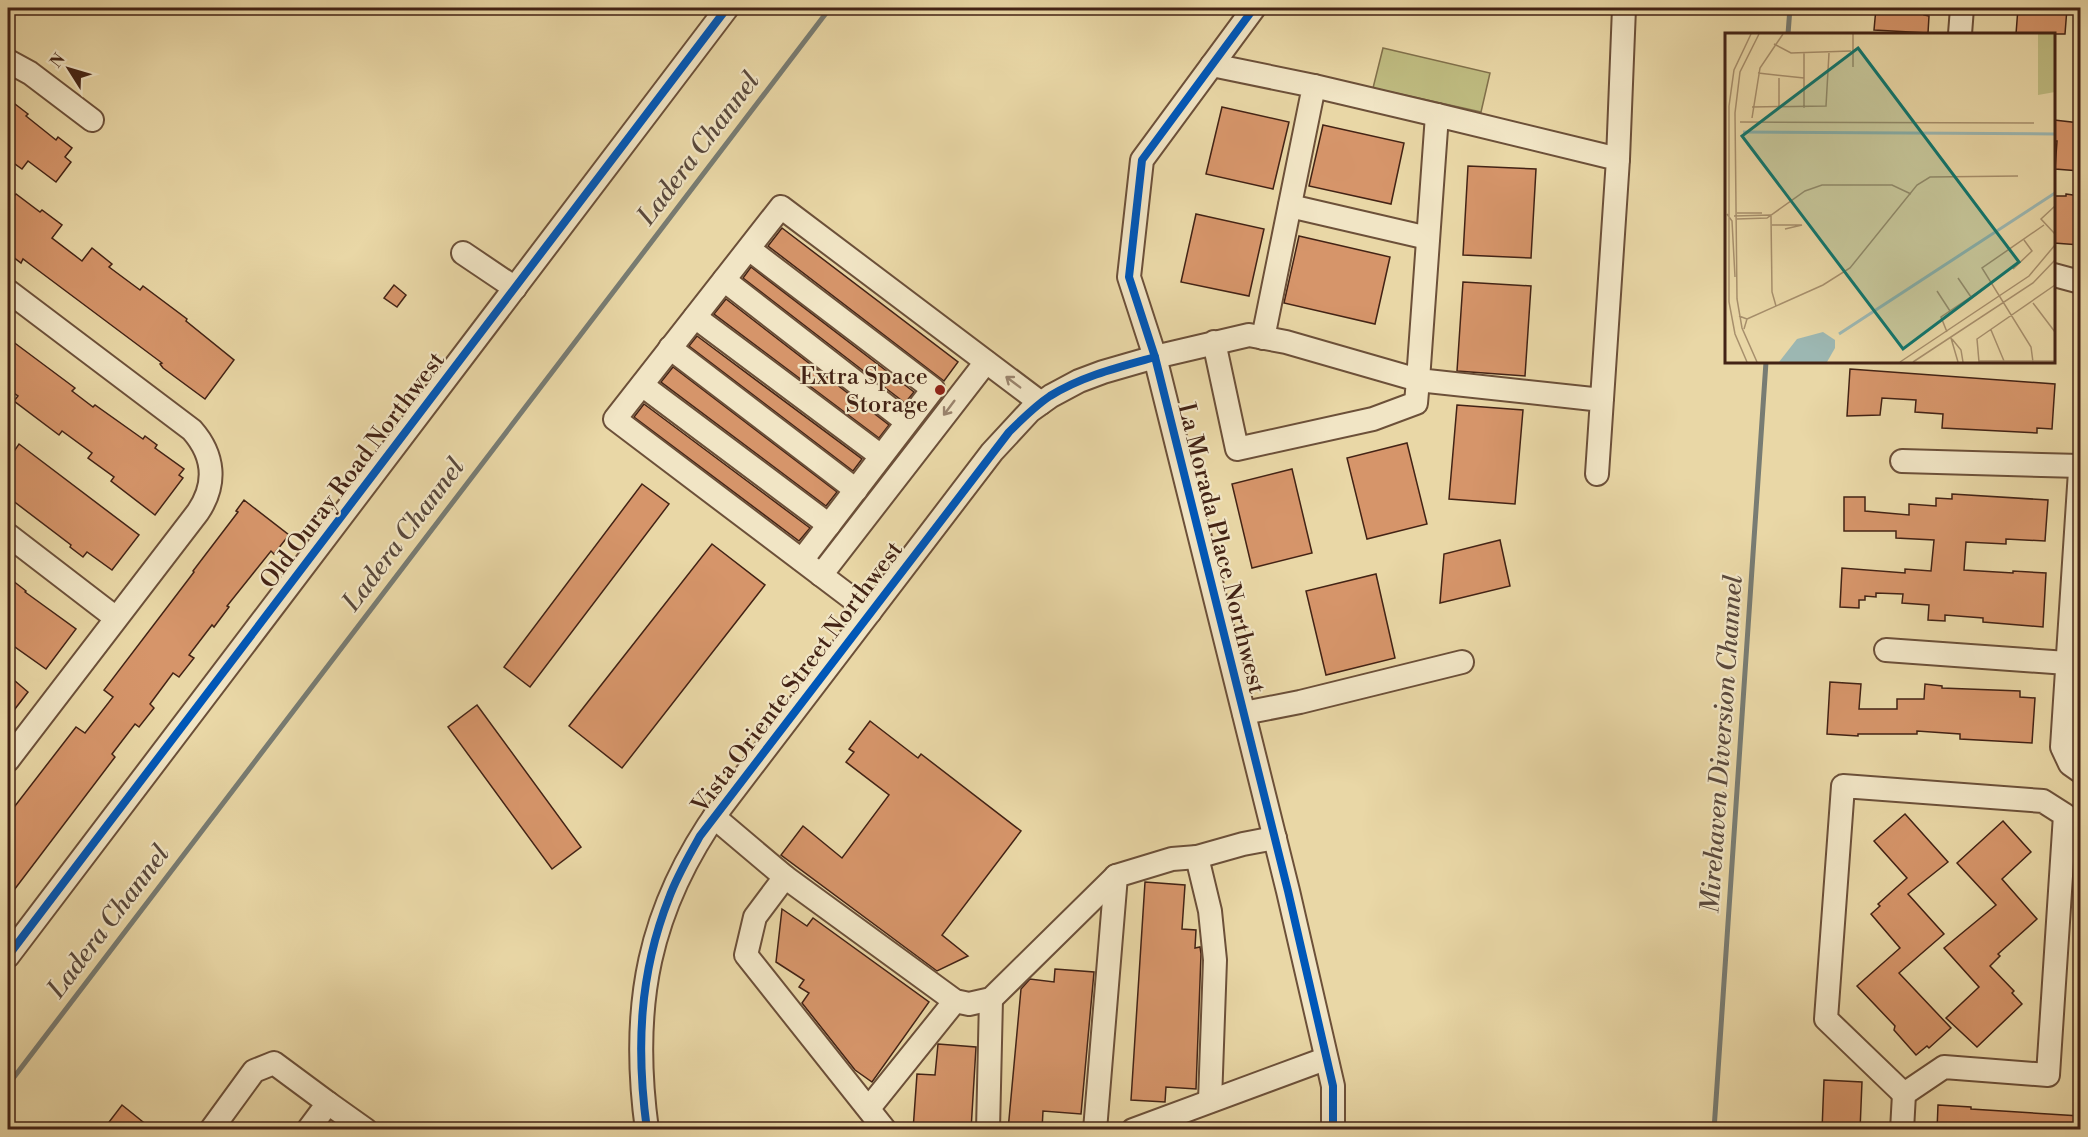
<svg xmlns="http://www.w3.org/2000/svg" width="2088" height="1137" viewBox="0 0 2088 1137" font-family="'Libre Bodoni',serif">
<style>
.green{fill:#bfbc81;stroke:#81704b;stroke-width:1.5}
.lines{fill:none;stroke-linecap:round;stroke-linejoin:round}
.stream{stroke:#787c73;stroke-width:5}
.building{fill:#d6956a;stroke:#432315;stroke-width:1.5}
.minor-casing{stroke:#6c5039;stroke-width:26}
.minor{stroke:#f1e5c5;stroke-width:22}
.cycleway-casing{stroke:#f1e5c5;stroke-width:11}
.cycleway{stroke:#0057b8;stroke-width:8}
.oneway{stroke:#9a846d}
.poi-dot{fill:#8f2418;stroke:#f1e5c5;stroke-width:2}
.labels{text-anchor:middle;stroke-width:4.5;stroke-linejoin:round;paint-order:stroke}
.poi-label{font-size:24px;fill:#432315;stroke:#f1e5c5;text-anchor:end}
.street-label{font-size:24px;fill:#432315;stroke:#f1e5c5}
.water-label{font-size:26px;font-style:italic;fill:#59483c;stroke:#f1e5c5}
.inset-river{fill:none;stroke:#9cb7b2;stroke-width:3}
.inset-road{fill:none;stroke:#a78f6c;stroke-width:1.5}
.view{fill:#0f766e;fill-opacity:0.15;stroke:#0f766e;stroke-width:3}
.inset-edge{fill:none;stroke:#432315;stroke-width:3}
</style>
<rect width="100%" height="100%" fill="#e9d7a6"/>
<filter id="stains"><feTurbulence type="fractalNoise" baseFrequency=".00333" numOctaves="4"/><feColorMatrix values="0 0 0 0 .2 0 0 0 0 .09 0 0 0 0 .02 0 0 0 .5 -.17"/></filter>
<radialGradient id="worn" r=".72"><stop offset=".6" stop-color="#630" stop-opacity="0"/><stop offset="1" stop-color="#630" stop-opacity=".3"/></radialGradient>
<path class="green" d="M1383 48 1490 73 1481 112 1373 88Z"/>
<g class="lines">
<g class="stream">
<path d="M1788 34 1790 8"/>
<path d="M8 1085 830 8"/>
<path d="M1714 1130 1766 362"/>
</g>
</g>
<g class="building">
<path d="M1876 8H1925L1924 15 1929 16 1928 33 1874 30Z"/>
<path d="M2018 8H2067L2065 34H2016Z"/>
<path d="M15 104 28 114 26 116 56 140 58 137 72 148 65 157 71 162 56 182 28 161 22 169 8 159V114Z"/>
<path d="M1222 107 1289 122 1273 189 1206 174Z"/>
<path d="M2054 120 2080 123V171L2055 169 2057 141H2054Z"/>
<path d="M1323 125 1404 143 1391 204 1309 186Z"/>
<path d="M1468 166 1536 169 1531 258 1463 255Z"/>
<path d="M8 191 14 196 16 194 40 212 42 210 62 225 52 238 82 261 92 248 112 264 109 267 140 290 143 286 187 319 186 321 234 360 205 399 163 368 160 364 162 363 31 265 23 259 21 263 8 253Z"/>
<path d="M2066 194 2080 196V245L2054 243V196H2066Z"/>
<path d="M1196 214 1264 229 1249 296 1181 282Z"/>
<path d="M782 228 958 362 944 381 768 246Z"/>
<path d="M1299 236 1390 257 1375 324 1284 303Z"/>
<path d="M751 267 914 392 905 403 743 278Z"/>
<path d="M1463 282 1531 286 1525 376 1457 371Z"/>
<path d="M394 285 406 295 397 307 384 298Z"/>
<path d="M726 299 889 425 879 438 714 314Z"/>
<path d="M697 336 862 459 853 471 689 346Z"/>
<path d="M8 338 75 388 72 391 93 407 95 405 143 439 145 436 157 445 155 448 184 469 179 475 183 478 155 515 111 481 114 477 88 458 92 453 62 431 59 435 14 401 18 396 8 389Z"/>
<path d="M673 367 837 492 826 506 661 382Z"/>
<path d="M1850 369 2055 384 2052 429 2037 428V433L1942 428 1943 414 1915 412 1916 400 1882 398 1880 415 1847 416Z"/>
<path d="M644 404 810 528 799 541 634 417Z"/>
<path d="M1457 405 1523 410 1515 504 1449 499Z"/>
<path d="M1407 443 1427 524 1367 539 1347 458Z"/>
<path d="M19 444 139 535 112 570 87 552 83 557 70 547 71 545 8 497V460Z"/>
<path d="M1292 469 1312 553 1252 568 1232 484Z"/>
<path d="M642 484 669 504 530 687 504 667Z"/>
<path d="M1952 494 2048 500 2045 541 2006 539V544L1966 542 1964 570 2013 573V571L2046 573 2043 627 1983 622V618L1945 615V621L1928 620 1929 605 1902 603 1903 594 1876 593V597L1865 596V600H1859V608L1840 607 1842 568 1905 573V569L1931 571 1934 540 1896 538V531H1844V497H1865V511L1909 515V504L1936 506V498L1952 499Z"/>
<path d="M244 500 289 535 274 554 271 551 227 606 229 607 214 627 212 625 189 655 194 658 179 677 173 673 150 704 154 708 139 727 135 724 112 754 115 757 8 898V815L76 727 85 733 113 697 104 690 194 572 193 571 238 512 236 511Z"/>
<path d="M1500 540 1510 586 1440 603 1444 554Z"/>
<path d="M712 544 765 585 622 768 569 726Z"/>
<path d="M1376 574 1395 658 1326 675 1306 591Z"/>
<path d="M8 577 26 591 25 592 76 629 46 669 8 642Z"/>
<path d="M8 675 28 692 8 718Z"/>
<path d="M1830 682 1861 684 1859 709H1897V699H1924L1925 684 1942 686V688L2020 691V697L2035 698 2032 743 1960 739V734L1917 731V734H1858V736L1827 734Z"/>
<path d="M477 705 581 847 552 869 448 727Z"/>
<path d="M870 721 918 758 921 754 1021 831 942 935 968 956 937 971 781 855 803 826 842 858 889 795 846 762 854 752 849 749Z"/>
<path d="M1905 814 1948 862 1908 894 1944 934 1899 973 1951 1028 1929 1048 1927 1046 1916 1055 1894 1030 1895 1026 1857 986 1900 948 1871 914 1880 906 1878 904 1907 878 1874 841Z"/>
<path d="M2003 821 2031 852 2002 879 2037 919 1998 954 2000 956 1990 966 2014 991 2012 993 2022 1004 1977 1047 1946 1018 1979 987 1944 948 1996 905 1957 863Z"/>
<path d="M1145 882 1185 885 1182 929 1196 930 1195 948 1200 947 1201 954 1196 1089 1166 1087 1165 1102 1131 1100Z"/>
<path d="M782 909 807 926 813 918 929 1002 872 1082 855 1070 802 1003 809 993 799 987 804 980 776 962Z"/>
<path d="M1055 969 1094 972 1081 1114 1043 1111 1042 1130H1008L1021 989 1030 979 1054 982Z"/>
<path d="M938 1044 976 1047 971 1130H913L917 1074 935 1075Z"/>
<path d="M1824 1080 1862 1082 1860 1130H1822Z"/>
<path d="M122 1105 153 1130H103Z"/>
<path d="M1938 1105 1971 1107V1109L2080 1116V1130H1937Z"/>
</g>
<g class="lines">
<defs>
<g id="minor">
<path d="M1254 8 1142 160 1129 277 1155 357 1288 891 1333 1086V1130"/>
<path d="M1960 34 1962 8"/>
<path d="M8 61 30 73 92 120"/>
<path d="M1212 65 1314 86 1263 338"/>
<path d="M1314 86 1437 115"/>
<path d="M1618 159 1624 8"/>
<path d="M1290 206 1428 238"/>
<path d="M749 249 933 389 802 560"/>
<path d="M463 253 515 288"/>
<path d="M2054 275 2080 282"/>
<path d="M724 280 907 422"/>
<path d="M8 291 192 430C214 455 217 484 198 512L8 760"/>
<path d="M695 317 881 456"/>
<path d="M670 348 856 490"/>
<path d="M642 385 829 525"/>
<path d="M1902 461 2080 466"/>
<path d="M2080 471 2062 747 2070 764 2080 771"/>
<path d="M1597 474 1618 159 1437 115 1418 380 1602 400"/>
<path d="M8 535 116 618"/>
<path d="M821 575 986 362"/>
<path d="M870 612 615 419 781 207 1041 403"/>
<path d="M1886 650 2067 663"/>
<path d="M1244 713 1300 702 1462 662"/>
<path d="M1843 786 2043 801 2065 815 2048 1075 1944 1067 1904 1094 1826 1019Z"/>
<path d="M714 817 785 877 755 917 746 955 885 1130"/>
<path d="M1197 857 1210 911 1215 960 1210 1101"/>
<path d="M785 877 955 1001 969 1004 991 999 1116 876"/>
<path d="M8 956 727 8"/>
<path d="M328 1103 366 1130"/>
<path d="M869 1108 955 1001"/>
<path d="M211 1130 254 1071 274 1063 328 1103 308 1130"/>
<path d="M647 1130C630 1006 648 909 721 807L992 452 1030 411 1051 396 1079 381 1103 372 1155 357 1249 335 1286 342 1418 380 1416 403 1373 419 1237 449 1214 342"/>
<path d="M988 1130 991 999"/>
<path d="M1095 1130 1116 876 1172 859 1197 857 1243 844 1275 838"/>
<path d="M1133 1130 1325 1059"/>
<path d="M1902 1130 1904 1094"/>
</g>
</defs>
<use href="#minor" class="minor-casing"/>
<use href="#minor" class="minor"/>
<defs>
<g id="cycleway">
<path d="M1254 8 1142 160 1129 277 1155 357 1288 891 1333 1086V1130"/>
<path d="M8 956 727 8"/>
<path d="M647 1130C636 1049 639 974 669 898 677 876 689 856 700 836L1009 432C1022 419 1035 406 1050 396 1082 376 1119 367 1155 357"/>
</g>
</defs>
<use href="#cycleway" class="cycleway-casing"/>
<use href="#cycleway" class="cycleway"/>
</g>
<defs><path id="oneway-shaft" d="M-6 0H5M1.5-3L5.5 0L1.5 3" fill="none" stroke-width="1.6" stroke-linecap="round" stroke-linejoin="round" transform="scale(1.5)"/></defs>
<g class="oneway">
<use href="#oneway-shaft" transform="translate(1013 382) rotate(-143)"/>
<use href="#oneway-shaft" transform="translate(949 408) rotate(127)"/>
</g>
<circle class="poi-dot" cx="940" cy="390" r="6"/>
<g class="labels">
<g class="poi-label">
<text x="928" y="384">Extra Space<tspan x="928" dy="28">Storage</tspan></text>
</g>
<g class="street-label">
<text transform="translate(352 470) rotate(-53)" y="8">Old Ouray Road Northwest</text>
<text transform="translate(1222 548) rotate(76)" y="8">La Morada Place Northwest</text>
<text transform="translate(797 677) rotate(-53)" y="8">Vista Oriente Street Northwest</text>
</g>
<g class="water-label">
<text transform="translate(698 148) rotate(-53)" y="9">Ladera Channel</text>
<text transform="translate(403 534) rotate(-53)" y="9">Ladera Channel</text>
<text transform="translate(1721 744) rotate(-86)" y="9">Mirehaven Diversion Channel</text>
<text transform="translate(108 921) rotate(-53)" y="9">Ladera Channel</text>
</g>
</g>
<g transform="translate(1725 33)">
<rect width="330" height="330" fill="#e9d7a6"/>
<path d="M313 1H330V59L313 62Z" fill="#bfbc81"/>
<path d="M98 299 110 307V315L102 329H54L72 306Z" fill="#9cb7b2"/>
<path class="inset-river" d="M18 99 330 101M114 301 330 160"/>
<path class="inset-road" d="M128 1V34M49 11 66 20 126 18M33 40 79 45M27 74 101 73 104 20M54 74V45M79 75V20M27 85 35 35 58 1M15 89 309 90M330 173 316 186 330 201M12 180H37M2 181 7 188 10 244M9 183 46 182M46 183 47 259 51 273M12 186 42 185 80 158 97 152H167L186 161M47 192H77L60 196M288 236 307 218 299 207M233 245 246 264M212 258 225 278M308 270 330 299M14 283 22 286 19 296M22 286 98 252 125 235 192 152 205 144 293 143M266 297 279 328M222 299 216 284 265 251M226 305 233 329M227 306 236 317 238 329M254 328H330M22 329 10 301 4 269V73L9 37 26 1M32 329 17 295 12 266 10 80 15 39 34 1M175 329 304 243 330 212M188 329 308 250 330 227M254 329 252 306 330 252M308 329 306 314 257 235 319 192"/>
<path class="view" d="M133 15 294 229 178 316 17 103Z"/>
<rect width="330" height="330" class="inset-edge"/>
</g>
<rect width="2088" height="1137" fill="none" stroke="#e9d7a6" stroke-width="30"/>
<rect x="9" y="9" width="2070" height="1119" fill="none" stroke="#432315" stroke-width="3"/>
<rect x="15" y="15" width="2058" height="1107" fill="none" stroke="#432315" stroke-width="1.5"/>
<g transform="translate(69 69) rotate(307)" stroke="#f1e5c5" stroke-width="4.5" paint-order="stroke">
<path d="M0-4.5L10 22L0 15L-10 22Z" fill="#432315"/>
<text y="-9" font-size="16" font-weight="bold" text-anchor="middle" fill="#432315">N</text>
</g>
<rect width="100%" height="100%" filter="url(#stains)"/>
<rect width="100%" height="100%" fill="url(#worn)"/>
</svg>
